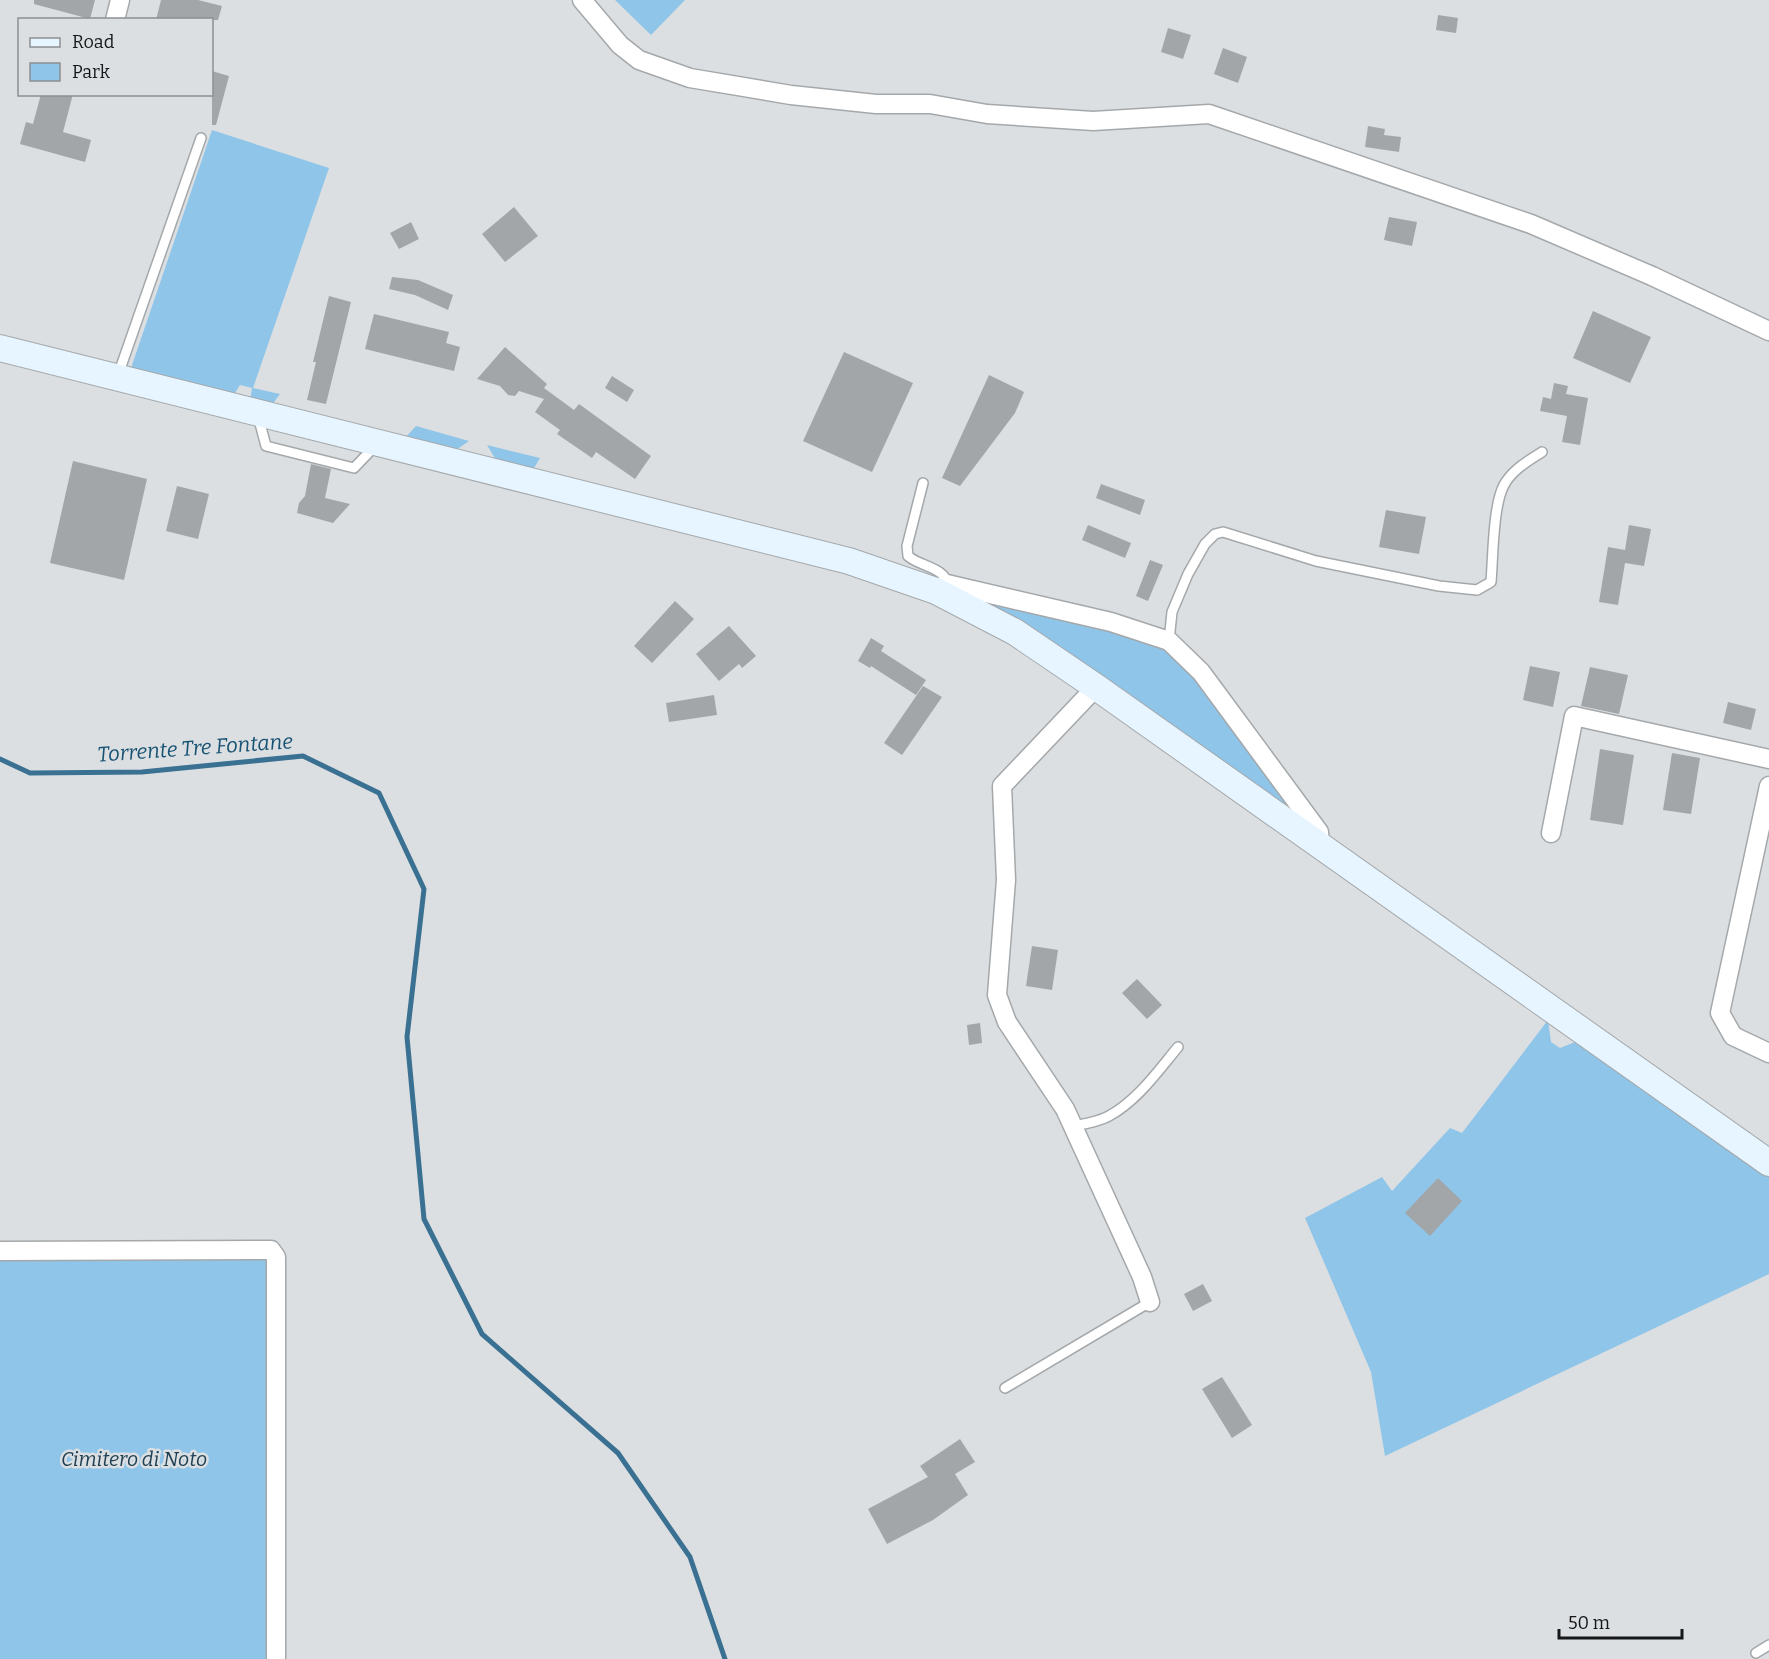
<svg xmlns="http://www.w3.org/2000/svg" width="1769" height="1659" viewBox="0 0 1769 1659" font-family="Bitter,serif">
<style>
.green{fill:#8fc5e9}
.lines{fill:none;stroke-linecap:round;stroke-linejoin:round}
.stream{stroke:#3a7192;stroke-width:5}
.building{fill:#a3a6a8}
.service-casing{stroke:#a5a8aa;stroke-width:12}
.minor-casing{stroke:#a5a8aa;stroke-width:21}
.secondary-casing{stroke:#a5a8aa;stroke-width:28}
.service{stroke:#fff;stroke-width:9}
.minor{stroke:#fff;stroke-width:18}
.secondary{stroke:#e6f5ff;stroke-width:26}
.labels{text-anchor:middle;stroke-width:5;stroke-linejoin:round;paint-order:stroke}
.park-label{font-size:20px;font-style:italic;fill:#1d3e53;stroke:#dcdfe1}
.water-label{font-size:21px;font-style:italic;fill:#185374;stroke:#dcdfe1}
</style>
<rect width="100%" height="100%" fill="#dcdfe1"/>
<g class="green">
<path d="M615 0H685L651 35Z"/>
<path d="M212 130 329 168 253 388 280 394 271 406 250 401 252 388 240 385 235 393 131 368Z"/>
<path d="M416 426 469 441 456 450 405 438Z"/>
<path d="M487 445 540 458 533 470 496 460Z"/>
<path d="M965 595 1150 641 1166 649 1197 678 1297 813Z"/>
<path d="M1548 1020 1551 1042 1560 1048 1575 1042 1769 1176V1274L1385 1456 1371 1372 1305 1218 1382 1177 1392 1191 1450 1128 1462 1133Z"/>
<rect x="0" y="1260" width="268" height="399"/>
</g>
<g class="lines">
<path class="stream" d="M0 759 30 773 142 772 303 756 379 793 424 889 407 1037 424 1219 482 1334 618 1453 690 1557 725 1659"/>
</g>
<g class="building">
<path d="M34 0H95L90 19 34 4Z"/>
<path d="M161 0H198L222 6 218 20H156Z"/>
<path d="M1438 15 1458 18 1456 33 1436 30Z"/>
<path d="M1168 28 1191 35 1183 59 1161 52Z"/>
<path d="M1223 48 1247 57 1238 83 1214 74Z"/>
<path d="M212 71 229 76 216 125H212Z"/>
<path d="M41 94H73L63 132 91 140 85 162 20 144 26 122 33 124Z"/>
<path d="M1368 126 1385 129 1384 135 1401 137 1399 152 1365 147Z"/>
<path d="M514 207 538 236 505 262 482 234Z"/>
<path d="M1389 217 1417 222 1412 246 1384 240Z"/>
<path d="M411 222 419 239 399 249 390 233Z"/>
<path d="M392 277 418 280 453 295 448 310 415 295 389 289Z"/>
<path d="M329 296 351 302 326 404 307 400 316 362H313Z"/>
<path d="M1593 311 1651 337 1630 383 1573 358Z"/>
<path d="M374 314 449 332 446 343 460 347 454 371 365 349Z"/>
<path d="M505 347 547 384 544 388 574 410 579 404 651 456 635 479 596 452 592 458 557 434 560 430 535 412 544 399 519 391 515 396 508 395 500 386 477 379Z"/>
<path d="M844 352 913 383 872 472 803 441Z"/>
<path d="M989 375 1024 392 1015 413 960 486 942 478Z"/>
<path d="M612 376 634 390 627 402 605 388Z"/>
<path d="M1554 383 1568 386 1566 394 1588 398 1580 445 1562 442 1567 416 1540 411 1543 397 1551 399Z"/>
<path d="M73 461 147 479 124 580 50 563Z"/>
<path d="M311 464 331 469 325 498 350 504 333 523 297 513 299 503 305 496Z"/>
<path d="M1101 484 1145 500 1140 515 1096 498Z"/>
<path d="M177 486 209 494 198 539 166 531Z"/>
<path d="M1386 510 1426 517 1419 554 1379 547Z"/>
<path d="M1088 525 1131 543 1125 558 1082 540Z"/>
<path d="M1629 525 1651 529 1644 566 1625 563 1618 605 1599 602 1608 547 1625 550Z"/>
<path d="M1150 560 1163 565 1148 601 1136 596Z"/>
<path d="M675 601 694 619 652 663 634 646Z"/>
<path d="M729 626 756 656 742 668 739 664 719 681 696 654Z"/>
<path d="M871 638 884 646 881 651 926 680 916 695 871 666 870 668 858 661Z"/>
<path d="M1530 666 1560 672 1553 707 1523 700Z"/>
<path d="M1590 667 1628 675 1619 714 1581 706Z"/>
<path d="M923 686 942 697 902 755 884 743Z"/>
<path d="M714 695 717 715 669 722 666 703Z"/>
<path d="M1728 702 1756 709 1751 730 1723 723Z"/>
<path d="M1600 749 1634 755 1623 825 1590 820Z"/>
<path d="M1672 753 1700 758 1691 814 1663 810Z"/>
<path d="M1032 946 1058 950 1052 990 1026 986Z"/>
<path d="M1137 979 1162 1005 1147 1019 1122 993Z"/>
<path d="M980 1023 982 1043 969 1045 967 1025Z"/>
<path d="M1438 1178 1462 1201 1430 1236 1405 1213Z"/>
<path d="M1203 1284 1212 1301 1193 1311 1184 1294Z"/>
<path d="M1222 1377 1252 1425 1232 1438 1202 1389Z"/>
<path d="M960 1439 975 1462 955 1474 968 1495 933 1520 887 1544 868 1509 928 1477 920 1466Z"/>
</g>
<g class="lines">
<defs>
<g id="service">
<path d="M118 375 201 138"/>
<path d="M258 416 266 446 354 468 376 445"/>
<path d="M923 483 907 546 908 556C919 566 946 568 947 584"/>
<path d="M1169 641 1172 612 1188 574 1205 544 1215 534 1223 532 1316 561 1439 586 1477 590 1491 582C1493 558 1493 505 1504 485 1512 470 1528 461 1542 452"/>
<path d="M1073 1126C1085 1124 1098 1122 1109 1116 1137 1101 1158 1071 1178 1047"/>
<path d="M1005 1388 1150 1302"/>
<path d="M1756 1653 1769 1645"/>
</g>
<g id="minor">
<path d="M582 0 620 45 639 60 690 78 791 95 876 104H930L987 114 1093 121 1209 114 1531 224 1652 276 1769 331"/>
<path d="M115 20 120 0"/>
<path d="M936 591 947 584 1111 622 1169 641 1201 672 1319 832 1320 846"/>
<path d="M1096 687 1002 786 1006 880 997 995 1007 1022 1065 1109 1142 1277 1150 1302"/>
<path d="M1769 786 1720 1013 1733 1036 1769 1053"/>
<path d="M1551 833 1574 716 1769 759"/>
<path d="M0 1251 271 1250 276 1257V1659"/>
</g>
<path id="secondary" d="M0 348 849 561 936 591 1015 632 1096 687 1769 1163"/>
</defs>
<use href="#service" class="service-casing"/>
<use href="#minor" class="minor-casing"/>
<use href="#secondary" class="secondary-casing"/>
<use href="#service" class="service"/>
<use href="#minor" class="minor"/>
<use href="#secondary" class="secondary"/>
</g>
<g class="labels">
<g class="park-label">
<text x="134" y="1466">Cimitero di Noto</text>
</g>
<g class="water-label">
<text transform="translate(195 748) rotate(-4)" y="7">Torrente Tre Fontane</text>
</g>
</g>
<rect x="18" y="18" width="195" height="78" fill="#dcdfe1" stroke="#8d8f91" stroke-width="1.5"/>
<rect x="30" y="38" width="30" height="9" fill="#e6f5ff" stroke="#8d8f91" stroke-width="1.5"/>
<text x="72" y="48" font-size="18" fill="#161718">Road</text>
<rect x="30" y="63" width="30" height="18" fill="#8fc5e9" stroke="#8d8f91" stroke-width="1.5"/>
<text x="72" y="78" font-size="18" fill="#161718">Park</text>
<path d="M1559 1629v9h123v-9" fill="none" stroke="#161718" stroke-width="3"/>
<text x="1568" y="1629" font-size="18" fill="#161718" stroke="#dcdfe1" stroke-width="4.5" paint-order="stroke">50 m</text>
</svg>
